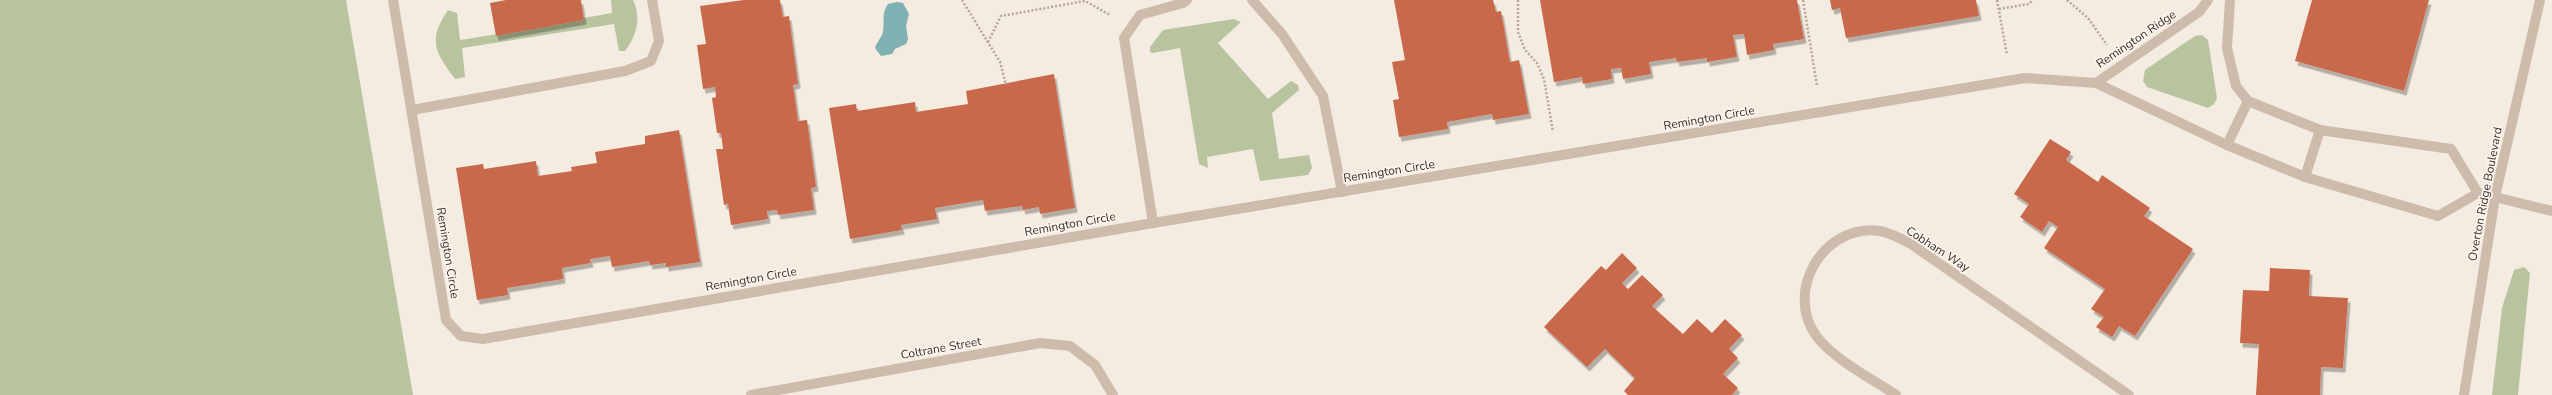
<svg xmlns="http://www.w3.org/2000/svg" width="2552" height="395" viewBox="0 0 2552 395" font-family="'Nunito Sans',sans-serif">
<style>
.green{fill:#b8c4a0}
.water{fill:#7fb0b2}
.building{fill:#c8694b;filter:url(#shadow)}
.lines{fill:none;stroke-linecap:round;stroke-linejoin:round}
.path{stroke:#b9a596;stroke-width:2.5;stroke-dasharray:2 2;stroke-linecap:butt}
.service{stroke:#cdbbac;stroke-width:10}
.tertiary{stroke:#cdbbac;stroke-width:10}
.labels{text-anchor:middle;stroke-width:3.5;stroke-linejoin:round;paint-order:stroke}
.street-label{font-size:12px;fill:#3b302b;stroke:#fbf5ee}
</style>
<defs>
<filter id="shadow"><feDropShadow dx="2.5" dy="4.5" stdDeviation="0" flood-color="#0004"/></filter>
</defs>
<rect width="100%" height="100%" fill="#f4ebe1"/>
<g class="green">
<path d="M0 0H346L413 395H0Z"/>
<path d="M611 0H633C642 18 636 36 625 51H619L614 24 462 48 465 77 455 79C434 51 428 40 448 10L457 13 460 40 584 20V18L612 13Z"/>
<path d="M1234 19 1241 22 1218 43 1268 99 1291 81 1298 85 1299 90 1272 113 1279 159 1309 155 1312 168 1308 175 1260 181 1253 149 1207 157 1208 168 1199 164 1180 48 1153 53 1150 52V47L1163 30Z"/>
<path d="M2202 35 2208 40 2217 98 2214 104 2208 108 2147 87 2143 81 2145 70 2195 36Z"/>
<path d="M2524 267 2530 273 2518 395H2492L2502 308 2514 270Z"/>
</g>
<path class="water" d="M897 2 903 3 909 14 906 26 908 39 906 44 895 49 892 54 881 56 875 48C877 41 882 38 883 31 885 20 881 14 888 4Z"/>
<g class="building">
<path d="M506 0H581L584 20 496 36 490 3Z"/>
<path d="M744 0H780L783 17 789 16 798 84 793 85 798 121 807 120 816 187 811 188 814 210 778 215 777 210 767 211 768 219 731 225 728 204 724 205 716 149H723L721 133H717L712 98 716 97 715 87 703 89 697 45 706 44 700 6Z"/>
<path d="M1394 0H1493L1496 12 1501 11 1510 62 1519 60 1529 114 1493 120 1492 114 1447 122 1448 129 1399 137 1393 100 1399 99 1392 62 1405 60Z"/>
<path d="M1540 0H1797L1804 39 1773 44 1774 50 1747 55 1744 34 1733 35 1737 57 1707 62V58L1677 62 1676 58 1649 62 1651 74 1623 79 1621 68 1611 69 1612 79 1583 84 1582 77 1554 82Z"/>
<path d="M1830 0H1976L1979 16 1846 38 1840 8 1832 10Z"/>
<path d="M2312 0H2429L2404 91 2295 61Z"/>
<path d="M1054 74 1075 208 1040 214 1039 207 1023 210 1022 206 985 211 983 200 935 208 937 219 901 225 902 230 850 239 829 108 856 104 857 111 915 102 916 112 968 104 966 91Z"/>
<path d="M679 130 700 262 666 267V263L650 265 649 261 612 267 610 256 590 259 591 263 562 268 563 279 507 288 508 295 477 300 456 168 483 164 484 169 536 161 538 176 572 171 571 167 597 163 595 152 645 144V136Z"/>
<path d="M2050 139 2071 152 2066 160 2098 182 2102 175 2150 208 2144 216 2193 249 2135 336 2119 326 2112 337 2096 327 2104 317 2091 309 2105 289 2044 248 2058 227 2049 221 2042 232 2020 217 2029 204 2014 194Z"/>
<path d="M1622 253 1637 268 1622 283 1628 289 1642 275 1663 295 1652 306 1683 334 1697 319 1712 333 1725 319 1742 335 1729 349 1738 358 1723 374 1738 388 1732 395H1628L1624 391 1635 378 1605 349 1587 367 1544 327 1601 266 1606 270Z"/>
<path d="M2270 268 2310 270 2309 296 2348 298 2343 368 2321 367 2320 395H2256L2259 344 2240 343 2243 290 2269 291Z"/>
</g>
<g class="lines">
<g class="path">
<path d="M962 0 1000 62 1006 85"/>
<path d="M1518 0V32L1525 50 1537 63 1544 79 1553 132"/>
<path d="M1803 0 1817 86"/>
<path d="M1997 0 2007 55"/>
<path d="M2067 0 2088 18 2107 45"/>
<path d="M1999 9 2029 4 2033 0"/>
<path d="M988 42 1001 16 1085 1 1110 15"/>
</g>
<g class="service">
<path d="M393 0 446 320 461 336 483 339 1153 223 2025 78 2096 83 2227 145 2305 177 2438 216 2478 193 2495 197"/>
<path d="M1252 0 1282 34 1323 96 1342 192"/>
<path d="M2230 0 2227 48 2236 86 2248 101 2320 130 2451 149 2478 193"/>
<path d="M2096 83 2199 12 2208 0"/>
<path d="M412 110 625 71 651 61 659 41 652 0"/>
<path d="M2227 145 2248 101"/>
<path d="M2305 177 2320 130"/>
<path d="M1153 223 1124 38 1140 15 1183 3 1187 0"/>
<path d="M751 395 1040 343 1070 346 1095 365 1113 395"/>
<path d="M1896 395C1872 379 1835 360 1817 337 1783 291 1824 223 1880 231 1891 233 1902 239 1911 244L2129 395"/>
</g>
<g class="tertiary">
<path d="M2495 197 2552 211"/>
<path d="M2464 395 2495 197 2540 0"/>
</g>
</g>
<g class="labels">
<g class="street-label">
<text transform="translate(2136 39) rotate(-34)" y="4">Remington Ridge</text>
<text transform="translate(1709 118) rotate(-10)" y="4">Remington Circle</text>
<text transform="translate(1389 171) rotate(-9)" y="4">Remington Circle</text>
<text transform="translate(2485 194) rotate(-79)" y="4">Overton Ridge Boulevard</text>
<text transform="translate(1070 224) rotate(-10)" y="4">Remington Circle</text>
<text transform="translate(1938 249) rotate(33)" y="4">Cobham Way</text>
<text transform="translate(448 253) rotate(81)" y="4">Remington Circle</text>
<text transform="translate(751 279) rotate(-10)" y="4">Remington Circle</text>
<text transform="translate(941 348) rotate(-10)" y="4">Coltrane Street</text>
</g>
</g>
</svg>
